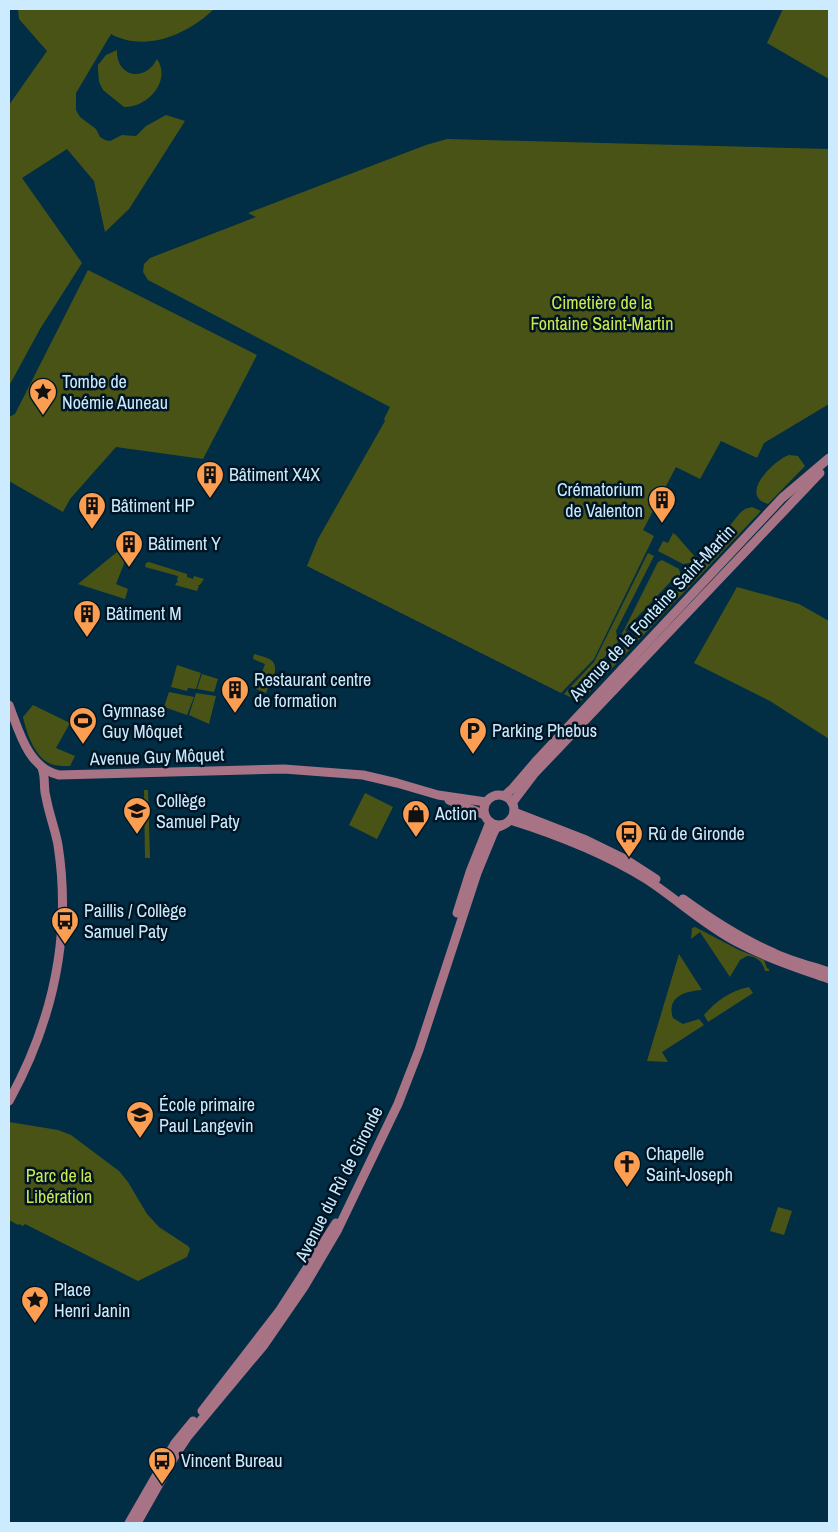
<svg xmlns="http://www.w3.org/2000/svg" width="838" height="1532" viewBox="0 0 838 1532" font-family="'Archivo Narrow',sans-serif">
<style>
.green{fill:#4a5316}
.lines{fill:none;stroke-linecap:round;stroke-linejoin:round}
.secondary{stroke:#a77385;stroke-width:9}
.labels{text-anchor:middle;stroke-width:5;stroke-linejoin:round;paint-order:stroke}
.park-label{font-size:18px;fill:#d0e74d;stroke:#001523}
.poi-label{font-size:18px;fill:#cdebff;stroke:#001523;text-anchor:start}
.street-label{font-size:18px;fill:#cdebff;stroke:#001523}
</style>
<rect width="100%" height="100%" fill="#012e45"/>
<g class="green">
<path d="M18 9H214C188 34 146 53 111 34L76 93V110L80 117 96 129 100 137 105 140 110 141 122 135 136 136 146 126 166 115 185 121 129 209 105 232 94 181 67 149 22 178 82 263 40 329 9 386V105L47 51 19 19Z"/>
<path d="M783 9H829V79L767 43Z"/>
<path d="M117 50C116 77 145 83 157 59 172 81 147 108 124 107L103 90 99 82 98 70V65L106 55Z"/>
<path d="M447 139 829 149V404L764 443 757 458 721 441 700 479 676 467 643 530 654 536 594 659 561 693 307 566 318 539 385 421 384 419 390 407 148 280 143 272 144 264 150 258 256 217 248 213 426 145Z"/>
<path d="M88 270 257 355 203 459 116 447 70 499 63 512 9 481V417L15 414Z"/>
<path d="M789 455 798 456 805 466 768 504C738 495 774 460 789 455Z"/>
<path d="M752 507 761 511 580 702 564 694 594 662 648 553 654 556 616 631 618 642 571 695 577 698 683 584 740 513 745 509Z"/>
<path d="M673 533 676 535 696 558 690 563 683 564 658 551 663 541 668 543Z"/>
<path d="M117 552 127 556 116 584 128 589 125 599 78 584Z"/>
<path d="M662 560 679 569 681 576 678 580 675 577 625 630 628 634 624 638 622 633 624 630 658 562Z"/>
<path d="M149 562 187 574V577L193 579 194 576 204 579 200 585H197L199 586 197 591 175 585 177 582 179 583 177 580 178 576 145 567 146 563Z"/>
<path d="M737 587 799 604 829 621V739L770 701 694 663Z"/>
<path d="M254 654C275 660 278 660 273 683L269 685 266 693 256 689 265 664 253 659Z"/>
<path d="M177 665 201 673 196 689 188 688 187 691 171 687Z"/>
<path d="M202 674 218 679 214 692 197 689Z"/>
<path d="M169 692 194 697 187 715 164 707Z"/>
<path d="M196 693 216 696 209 724 189 715Z"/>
<path d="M33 705 70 723 56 748 75 756 70 766C65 766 59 766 54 765 35 760 27 734 23 717Z"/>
<path d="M144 790H148L150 858H145Z"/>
<path d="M365 793 393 807 377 839 349 825Z"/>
<path d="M695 927 739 950 764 960 767 968 769 969V971H765C763 962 756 956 747 956L740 960 730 977 700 932 691 939 692 928Z"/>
<path d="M679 954 702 990C685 991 666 997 673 1018L683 1024 699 1019 704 1025 662 1052 668 1062 647 1061Z"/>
<path d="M749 987 753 993 708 1022 704 1015C716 1001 730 991 749 987Z"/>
<path d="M9 1122 58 1130 71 1135 119 1171 128 1182 147 1214 159 1227 188 1246 190 1249 187 1257 138 1281 25 1224 23 1226 19 1224 18 1225 9 1220Z"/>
<path d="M778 1207 792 1211 784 1235 770 1231Z"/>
</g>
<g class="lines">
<g class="secondary">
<path d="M9 705C19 731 28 768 59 775L284 769 363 775 397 783 438 795 486 802"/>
<circle cx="499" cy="810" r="15"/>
<path d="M504 796 513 788 537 760 782 498 829 458"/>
<path d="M449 800 485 815"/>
<path d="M512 803 534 774 820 473"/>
<path d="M514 812 586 840 625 859 656 879"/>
<path d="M510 820C558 835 604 853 646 879 677 899 704 925 737 942 767 958 798 968 829 979"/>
<path d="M683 899C712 920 741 939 774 953 791 961 811 966 829 972"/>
<path d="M457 913 470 872 490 822"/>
<path d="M9 1101C53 1021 72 936 58 845 55 829 49 814 46 797 43 787 46 778 42 768"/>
<path d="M202 1411 280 1310 336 1223"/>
<path d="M129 1523 175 1443 193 1421"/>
<path d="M137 1523 176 1454 188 1436 264 1345 304 1287 337 1231 398 1104 419 1050 477 873 493 834 496 828 503 825"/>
</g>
</g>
<defs>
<symbol id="sight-pin" viewBox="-11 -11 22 30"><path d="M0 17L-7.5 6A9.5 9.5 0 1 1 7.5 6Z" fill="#fc9e52" stroke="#001523"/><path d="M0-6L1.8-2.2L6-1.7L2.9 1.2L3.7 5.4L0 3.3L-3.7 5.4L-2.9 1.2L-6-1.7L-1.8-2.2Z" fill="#111"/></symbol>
<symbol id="building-pin" viewBox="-11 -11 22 30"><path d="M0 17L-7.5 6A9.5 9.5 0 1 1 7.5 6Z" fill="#fc9e52" stroke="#001523"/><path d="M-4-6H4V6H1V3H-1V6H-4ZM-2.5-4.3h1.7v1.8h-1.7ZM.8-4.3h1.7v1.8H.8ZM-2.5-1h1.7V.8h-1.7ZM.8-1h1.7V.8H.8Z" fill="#111"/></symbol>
<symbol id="stadium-pin" viewBox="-11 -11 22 30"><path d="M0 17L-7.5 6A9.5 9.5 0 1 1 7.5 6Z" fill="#fc9e52" stroke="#001523"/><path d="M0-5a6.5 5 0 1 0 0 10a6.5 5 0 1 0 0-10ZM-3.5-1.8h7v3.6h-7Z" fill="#111"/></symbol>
<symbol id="parking-pin" viewBox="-11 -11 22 30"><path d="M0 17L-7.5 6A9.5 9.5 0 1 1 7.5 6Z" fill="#fc9e52" stroke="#001523"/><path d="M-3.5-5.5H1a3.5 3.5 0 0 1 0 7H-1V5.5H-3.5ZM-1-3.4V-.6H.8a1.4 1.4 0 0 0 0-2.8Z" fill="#111"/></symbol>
<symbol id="school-pin" viewBox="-11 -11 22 30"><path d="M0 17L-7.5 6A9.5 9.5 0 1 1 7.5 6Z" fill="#fc9e52" stroke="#001523"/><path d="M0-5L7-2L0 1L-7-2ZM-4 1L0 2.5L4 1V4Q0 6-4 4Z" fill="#111"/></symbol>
<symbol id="shop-pin" viewBox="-11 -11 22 30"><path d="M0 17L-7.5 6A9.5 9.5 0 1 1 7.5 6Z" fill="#fc9e52" stroke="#001523"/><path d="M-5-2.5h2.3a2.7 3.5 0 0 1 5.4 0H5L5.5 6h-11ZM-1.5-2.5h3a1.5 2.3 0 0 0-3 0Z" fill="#111"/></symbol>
<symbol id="bus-pin" viewBox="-11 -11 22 30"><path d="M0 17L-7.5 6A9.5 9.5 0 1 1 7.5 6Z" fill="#fc9e52" stroke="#001523"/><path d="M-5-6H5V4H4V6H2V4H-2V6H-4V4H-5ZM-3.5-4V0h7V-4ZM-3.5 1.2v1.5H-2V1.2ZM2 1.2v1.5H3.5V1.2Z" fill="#111"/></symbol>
<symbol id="church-pin" viewBox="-11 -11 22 30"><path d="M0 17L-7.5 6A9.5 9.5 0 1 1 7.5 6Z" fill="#fc9e52" stroke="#001523"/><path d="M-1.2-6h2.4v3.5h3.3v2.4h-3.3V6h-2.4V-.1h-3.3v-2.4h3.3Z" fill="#111"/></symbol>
</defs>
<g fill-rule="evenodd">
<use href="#sight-pin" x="27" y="376" width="32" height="43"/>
<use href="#building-pin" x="194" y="459" width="32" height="43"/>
<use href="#building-pin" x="646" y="484" width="32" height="43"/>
<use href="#building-pin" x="76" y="490" width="32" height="43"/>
<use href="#building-pin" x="113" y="528" width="32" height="43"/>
<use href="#building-pin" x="71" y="598" width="32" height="43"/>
<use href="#building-pin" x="219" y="674" width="32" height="43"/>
<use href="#stadium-pin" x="67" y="705" width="32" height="43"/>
<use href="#parking-pin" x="457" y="715" width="32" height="43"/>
<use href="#school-pin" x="121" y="795" width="32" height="43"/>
<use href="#shop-pin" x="400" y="798" width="32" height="43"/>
<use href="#bus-pin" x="613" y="818" width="32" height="43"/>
<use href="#bus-pin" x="49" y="905" width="32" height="43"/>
<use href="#school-pin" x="124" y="1099" width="32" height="43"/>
<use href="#church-pin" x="611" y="1148" width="32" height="43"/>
<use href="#sight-pin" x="19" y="1284" width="32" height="43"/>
<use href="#bus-pin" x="146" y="1445" width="32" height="43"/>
</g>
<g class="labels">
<g class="park-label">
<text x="602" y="309">Cimetière de la<tspan x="602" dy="21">Fontaine Saint-Martin</tspan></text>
<text x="59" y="1182">Parc de la<tspan x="59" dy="21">Libération</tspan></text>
</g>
<g class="poi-label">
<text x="62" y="388">Tombe de<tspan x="62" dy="21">Noémie Auneau</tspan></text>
<text x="229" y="481">Bâtiment X4X</text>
<text x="643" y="496" text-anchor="end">Crématorium<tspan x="643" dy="21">de Valenton</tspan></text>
<text x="111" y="512">Bâtiment HP</text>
<text x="148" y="550">Bâtiment Y</text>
<text x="106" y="620">Bâtiment M</text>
<text x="254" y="686">Restaurant centre<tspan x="254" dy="21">de formation</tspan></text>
<text x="102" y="717">Gymnase<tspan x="102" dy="21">Guy Môquet</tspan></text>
<text x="492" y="737">Parking Phebus</text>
<text x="156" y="807">Collège<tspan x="156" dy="21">Samuel Paty</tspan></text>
<text x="435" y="820">Action</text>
<text x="648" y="840">Rû de Gironde</text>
<text x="84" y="917">Paillis / Collège<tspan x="84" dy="21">Samuel Paty</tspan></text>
<text x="159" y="1111">École primaire<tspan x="159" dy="21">Paul Langevin</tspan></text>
<text x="646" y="1160">Chapelle<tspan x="646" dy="21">Saint-Joseph</tspan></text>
<text x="54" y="1296">Place<tspan x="54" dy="21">Henri Janin</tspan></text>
<text x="181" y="1467">Vincent Bureau</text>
</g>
<g class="street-label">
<text transform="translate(652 613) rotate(-47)" y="6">Avenue de la Fontaine Saint-Martin</text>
<text transform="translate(157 757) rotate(-2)" y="6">Avenue Guy Môquet</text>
<text transform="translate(339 1184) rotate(-63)" y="6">Avenue du Rû de Gironde</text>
</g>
</g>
<rect width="838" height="1532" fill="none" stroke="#cdebff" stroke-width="20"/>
</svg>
